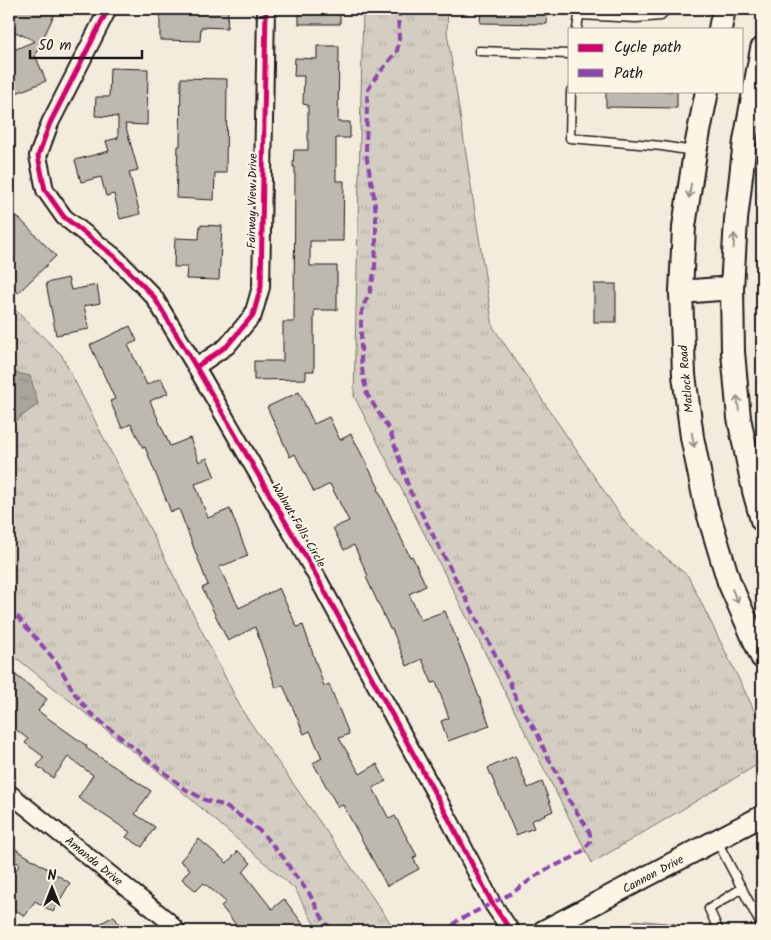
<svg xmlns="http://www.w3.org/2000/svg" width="771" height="940" viewBox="0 0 771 940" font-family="Kalam,sans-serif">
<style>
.grass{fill:url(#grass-tufts);stroke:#78756e}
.water{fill:url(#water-ripples);stroke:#716e68}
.building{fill:#beb9ae;stroke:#1c1c1c}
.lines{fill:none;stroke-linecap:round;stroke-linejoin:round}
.service-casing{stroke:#1c1c1c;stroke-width:11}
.minor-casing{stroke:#1c1c1c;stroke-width:20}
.tertiary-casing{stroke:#1c1c1c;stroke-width:24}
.secondary-casing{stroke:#1c1c1c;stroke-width:26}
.service{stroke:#fcf5e5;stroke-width:8}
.minor{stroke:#fcf5e5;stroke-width:16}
.tertiary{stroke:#fcf5e5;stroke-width:20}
.secondary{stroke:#fcf5e5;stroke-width:22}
.quiet{stroke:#8e44ad;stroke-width:4;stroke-dasharray:8 4;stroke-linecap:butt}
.cycleway-casing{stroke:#fcf5e5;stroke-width:8}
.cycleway{stroke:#d6006c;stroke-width:5}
.oneway{stroke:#97938b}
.labels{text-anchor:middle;stroke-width:4.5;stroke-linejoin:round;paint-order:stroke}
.street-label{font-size:12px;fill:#1c1c1c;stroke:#fcf5e5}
</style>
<defs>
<pattern id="grass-tufts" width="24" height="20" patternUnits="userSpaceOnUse" patternTransform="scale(1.25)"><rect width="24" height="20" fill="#d3cec1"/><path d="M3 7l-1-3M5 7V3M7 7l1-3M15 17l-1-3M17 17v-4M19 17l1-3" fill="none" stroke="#b5b0a5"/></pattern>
<pattern id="water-ripples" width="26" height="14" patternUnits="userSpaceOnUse" patternTransform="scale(1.25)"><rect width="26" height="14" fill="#aaa59b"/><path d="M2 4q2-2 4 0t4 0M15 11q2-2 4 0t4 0" fill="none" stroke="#8a867e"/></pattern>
</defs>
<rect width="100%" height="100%" fill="#f3ecdd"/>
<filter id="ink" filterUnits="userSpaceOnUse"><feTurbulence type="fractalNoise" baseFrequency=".02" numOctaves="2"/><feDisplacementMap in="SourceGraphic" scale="10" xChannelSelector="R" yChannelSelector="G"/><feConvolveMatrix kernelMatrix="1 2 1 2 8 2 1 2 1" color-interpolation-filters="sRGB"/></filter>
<g filter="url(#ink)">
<g class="grass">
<path d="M363 9H448L447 32 493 327 627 525 688 576 762 726V762L592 863 354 396Z"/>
<path d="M9 304 61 354 243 712 396 931H318L295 889 164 776 9 652Z"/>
</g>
<g class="water">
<path d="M9 371 30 376 38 404 9 426Z"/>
<path d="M635 920 676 924V931H620Z"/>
</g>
<g class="building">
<path d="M17 9H57L35 55 46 81 9 96V52L35 41 9 29V26Z"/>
<path d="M160 9H228L227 28 201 27 200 41 160 40Z"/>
<rect x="299" y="9" width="41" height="15"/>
<path d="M481 9H548L547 24 480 23Z"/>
<path d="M317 46H339L338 122H350V138H336V181H344L343 241H310V266H337V310H314V371H306V379L254 380V361H283V322H294L295 167H293L294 150H308V105L303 104 304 76H294L295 58 317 59Z"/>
<path d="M110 68 148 69 147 125 125 124 138 170 129 172 140 214 120 219 114 194 106 196 101 177 81 182 75 160 109 151 106 141 118 138V117L95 116 96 97H109Z"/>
<path d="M181 78 227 79 226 173H215L214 200 176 198 178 146H180Z"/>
<path d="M606 91H677V108L606 107Z"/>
<path d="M9 208 56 256 18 293 9 283Z"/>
<path d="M200 225 222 226 219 280 186 279 187 267H174L175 238 199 239Z"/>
<path d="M68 278 71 290 97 285 100 303 84 306 89 329 56 335 46 283Z"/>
<rect x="594" y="284" width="22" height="38"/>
<path d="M130 326 137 341 128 345 147 385 161 378 168 393 150 401 170 446 190 438 199 462 207 458 215 477 195 484 208 518 230 509 248 556 219 567 239 608 279 588 297 627 303 625 324 686 329 684 349 734 339 738 360 774 377 764 386 781 373 788 389 819 395 816 417 856 413 858 419 869 387 886 343 805 338 807 313 763 322 758 310 731 304 734 283 685 276 688 255 627 228 641 202 588 208 585 179 509 171 512 145 447 143 448 131 424 122 428 110 401 115 399 90 345Z"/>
<path d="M299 392 314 424 329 417 340 440 351 434 379 488 378 489 410 557 412 556 426 586 409 594 421 620 445 611 467 665 490 726 448 741 441 721 449 718 436 682 432 683 422 659 407 666 392 629H390L366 577 368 576 354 545 344 550 333 528 349 521 330 484 314 492 295 454 290 457 267 407Z"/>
<path d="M9 670 47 699 38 711 87 746 86 748 151 791 135 814 155 827 142 847 126 837 130 832 78 798 93 775 68 757 53 778 37 766 44 757 25 743 28 739 9 724Z"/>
<path d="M515 756 528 788 542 782 553 811 531 821 534 828 516 835 488 768Z"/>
<path d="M199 839 227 863 238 851 251 863 243 872 272 909 284 899 303 924 294 931H284L280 925 271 931H241L221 906 226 902 204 883 196 891 182 879 190 869 180 861Z"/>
<path d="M9 845 70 883 53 912 35 901 25 916 9 906V882L20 864 9 859Z"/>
<path d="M114 916 123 931H87Z"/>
</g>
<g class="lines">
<defs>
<g id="service">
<path d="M580 15 636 18 661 16 665 9"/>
<path d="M577 29 580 9"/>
<path d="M479 51 570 54"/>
<path d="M571 91 570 138 662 146 693 151"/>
<path d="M717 841 762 927"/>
<path d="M719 931 709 909 742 888"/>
</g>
<g id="minor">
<path d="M108 9 50 123 38 156 45 190 64 217 115 257 154 297 196 367 312 568 450 821 492 903 511 931"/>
<path d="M196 367 227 346 253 315 261 287 266 9"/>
<path d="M9 793 167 920 177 931"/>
</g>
<path id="tertiary" d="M543 931 762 816"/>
<g id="secondary">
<path d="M720 29 724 9"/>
<path d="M762 49 745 141 736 220 732 288 733 352 739 418 754 491 762 520"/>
<path d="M707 91 695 152 684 227 681 292 684 375 692 437 706 506 729 582 762 657"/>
<path d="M681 292 732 288"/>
</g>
</defs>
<use href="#service" class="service-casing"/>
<use href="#minor" class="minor-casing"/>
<use href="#tertiary" class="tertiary-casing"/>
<use href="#secondary" class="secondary-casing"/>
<use href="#service" class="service"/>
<use href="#minor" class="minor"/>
<use href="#tertiary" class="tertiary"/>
<use href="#secondary" class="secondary"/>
<g class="quiet">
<path d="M398 9 399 40 397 51 373 81 368 90 367 101 366 154 374 196 376 214V242L375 267 372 284 369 295 364 304 361 315V359L363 376 367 394 390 431 410 491 510 683 516 699 538 735 546 754 557 773 568 799 585 824 590 834V842L584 850 572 858 543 871 512 893 457 921 448 931"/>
<path d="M9 607 58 664 75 694 89 712 185 789 205 800 223 805 243 818 261 832 283 857 294 874 309 893 323 919 332 931"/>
</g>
<defs>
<g id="cycleway">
<path d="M108 9 50 123 38 156 45 190 64 217 115 257 154 297 196 367 312 568 450 821 492 903 511 931"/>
<path d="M196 367 227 346 253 315 261 287 266 9"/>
</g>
</defs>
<use href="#cycleway" class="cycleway-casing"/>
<use href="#cycleway" class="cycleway"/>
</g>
<defs><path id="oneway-shaft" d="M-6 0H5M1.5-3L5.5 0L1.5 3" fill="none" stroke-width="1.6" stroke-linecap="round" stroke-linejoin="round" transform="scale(1.25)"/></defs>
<g class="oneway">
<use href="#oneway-shaft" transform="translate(690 191) rotate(98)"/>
<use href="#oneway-shaft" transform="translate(734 241) rotate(-87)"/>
<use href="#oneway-shaft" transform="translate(738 403) rotate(-96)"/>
<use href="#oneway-shaft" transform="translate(693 440) rotate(80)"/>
<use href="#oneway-shaft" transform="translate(735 596) rotate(67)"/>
</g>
</g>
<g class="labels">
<g class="street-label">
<text transform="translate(252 201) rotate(-89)" y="4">Fairway View Drive</text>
<text transform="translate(686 379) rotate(-95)" y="4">Matlock Road</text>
<text transform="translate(299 525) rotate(60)" y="4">Walnut Falls Circle</text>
<text transform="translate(94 861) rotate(39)" y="4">Amanda Drive</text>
<text transform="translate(653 874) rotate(-28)" y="4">Cannon Drive</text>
</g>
</g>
<rect width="771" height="940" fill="none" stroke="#fcf5e5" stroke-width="30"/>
<rect x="15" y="15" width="741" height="910" fill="none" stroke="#1c1c1c" stroke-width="2" filter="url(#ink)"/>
<rect x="568" y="28" width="175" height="65" fill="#fcf5e5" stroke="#a29e95"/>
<rect x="578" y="44" width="25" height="8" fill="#d6006c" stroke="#a29e95"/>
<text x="614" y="52" font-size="15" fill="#1c1c1c">Cycle path</text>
<rect x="578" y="69" width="25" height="8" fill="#8e44ad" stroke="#a29e95"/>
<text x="614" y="78" font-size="15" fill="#1c1c1c">Path</text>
<g transform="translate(52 888)" stroke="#fcf5e5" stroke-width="4" paint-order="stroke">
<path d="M0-4L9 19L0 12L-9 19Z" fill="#1c1c1c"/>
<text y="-8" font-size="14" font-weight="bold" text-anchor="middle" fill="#1c1c1c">N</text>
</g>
<path d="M30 50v8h112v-8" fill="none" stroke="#1c1c1c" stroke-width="2.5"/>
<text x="38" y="50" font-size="15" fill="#1c1c1c" stroke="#fcf5e5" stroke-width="4" paint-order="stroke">50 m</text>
</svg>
